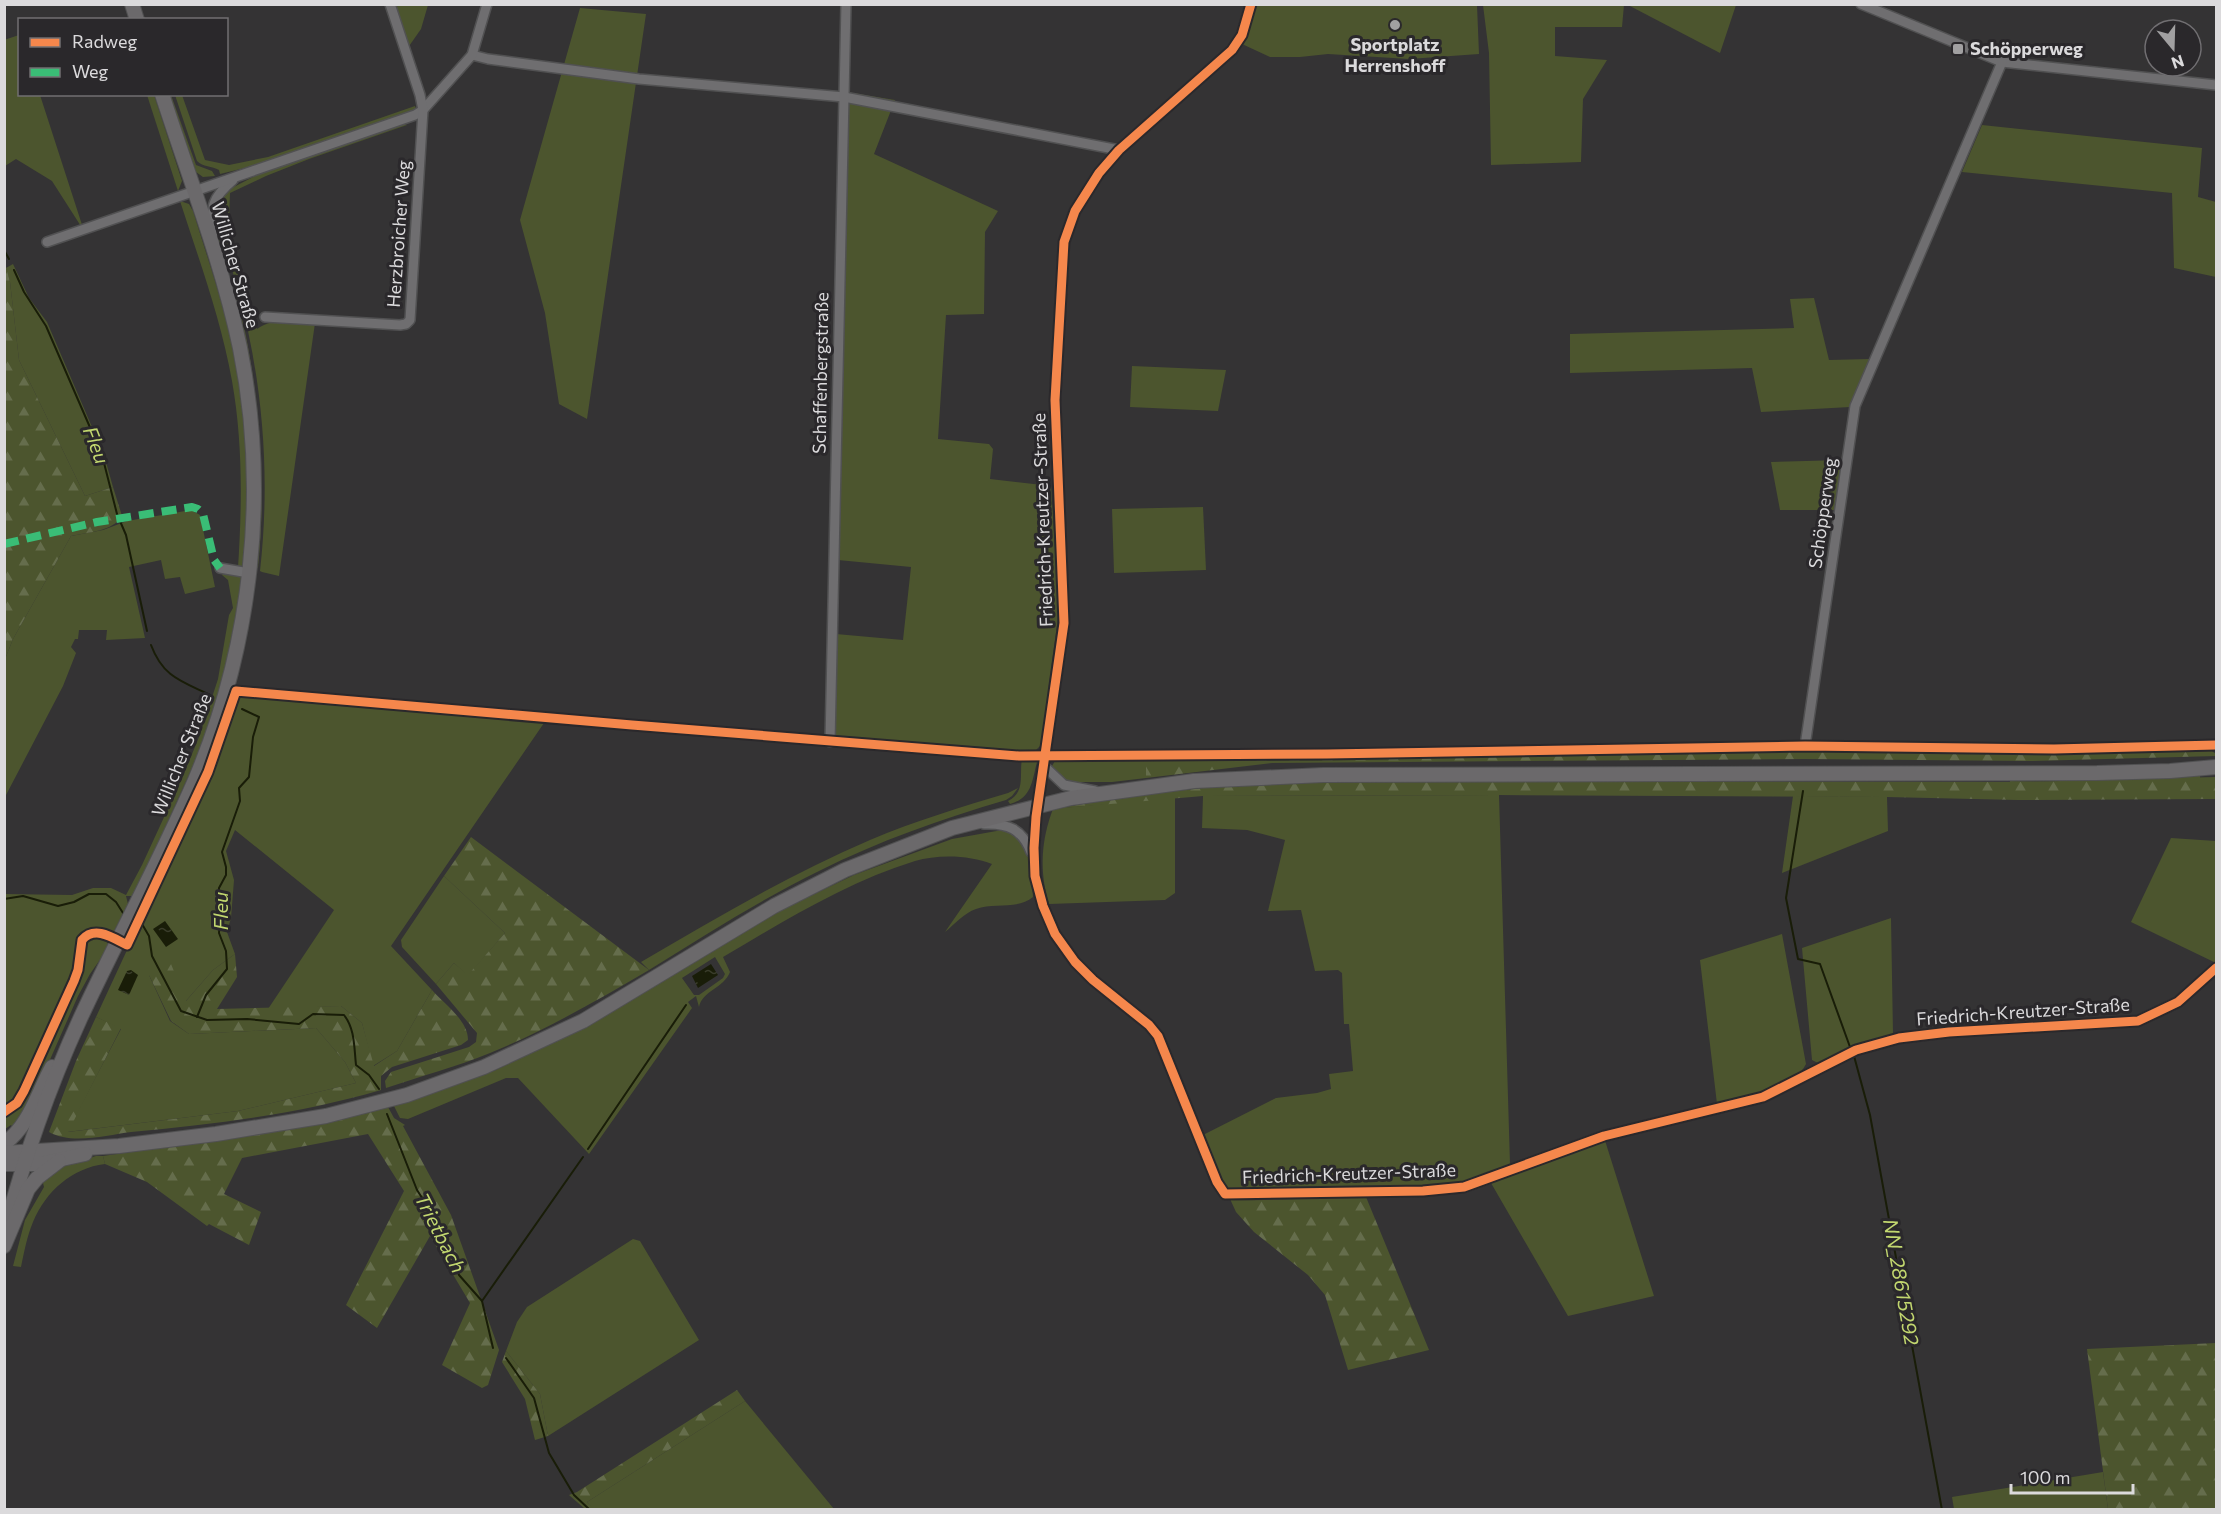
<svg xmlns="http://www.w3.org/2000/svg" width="2221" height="1514" viewBox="0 0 2221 1514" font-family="Commissioner,sans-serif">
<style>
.grass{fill:#4c552e;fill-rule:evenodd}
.forest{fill:url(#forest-firs)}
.water{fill:url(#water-ripples)}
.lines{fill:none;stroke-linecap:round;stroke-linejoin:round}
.stream{stroke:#191d08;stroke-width:2}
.minor-casing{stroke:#515152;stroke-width:12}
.secondary-casing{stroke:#515152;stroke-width:16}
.minor{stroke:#6f6e70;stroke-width:9}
.secondary{stroke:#6b696b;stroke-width:14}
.quiet{stroke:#3abd76;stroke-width:8;stroke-dasharray:15 8;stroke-linecap:butt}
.cycleway-casing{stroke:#2a282b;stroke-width:13}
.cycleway{stroke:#f5874c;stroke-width:9}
.poi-dot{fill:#a1a0a1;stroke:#2a282b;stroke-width:2}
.labels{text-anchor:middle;stroke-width:6;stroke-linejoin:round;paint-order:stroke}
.poi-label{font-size:18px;font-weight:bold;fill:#dbdadc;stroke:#2a282b}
.street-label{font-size:18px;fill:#dbdadc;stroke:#2a282b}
.water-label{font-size:20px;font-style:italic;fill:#c2d76f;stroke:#2a282b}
</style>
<defs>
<pattern id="forest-firs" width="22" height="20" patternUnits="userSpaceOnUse" patternTransform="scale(1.5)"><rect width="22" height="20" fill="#4c552e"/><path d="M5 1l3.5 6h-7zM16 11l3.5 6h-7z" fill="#656d4c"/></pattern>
<pattern id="water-ripples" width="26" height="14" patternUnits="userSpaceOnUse" patternTransform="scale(1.5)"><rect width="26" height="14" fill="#191d08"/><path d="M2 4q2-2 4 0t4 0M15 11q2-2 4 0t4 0" fill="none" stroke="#3a3d2b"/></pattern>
</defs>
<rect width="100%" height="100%" fill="#343334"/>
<g class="grass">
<path d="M392 5H428L421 29 407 49Z"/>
<path d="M1255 5H1477L1479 54 1409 59 1328 54 1300 57H1270L1242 44Z"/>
<path d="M1483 5H1624L1622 27H1555V56L1607 60 1583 99 1581 162 1491 165 1489 53Z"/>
<path d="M1628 5H1736L1720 53Z"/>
<path d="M580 8 646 14 587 419 559 404 545 313 520 220Z"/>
<path d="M19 35 20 94 40 95 84 231 52 181 16 159 5 166 4 40Z"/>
<path d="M847 92 895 100 874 154 998 211 985 232 984 314 946 315 938 439 989 444 993 449 990 479 1051 486 1059 610 1041 745 1035 751 1020 752 835 740 836 634 903 640 911 567 838 560Z"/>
<path d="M147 95H154L182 181 178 191Z"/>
<path d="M169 95H171L196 165 212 171 215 176 203 177 196 172Z"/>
<path d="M175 95H182L205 160 229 165 268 157 415 106 416 109 403 116 253 166 220 174 219 170C212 166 203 167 197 161Z"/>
<path d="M404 124 407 125 309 159 266 176 230 193 229 223 234 254 249 312 253 313 257 329C274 317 294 321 315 323L279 576 262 572 260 571C269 491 265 410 248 331 240 296 229 263 223 229L221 219 224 192 261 173Z"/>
<path d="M1982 125 2202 148 2198 197 2216 202V277L2174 268 2172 193 1962 172Z"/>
<path d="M220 198C220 204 218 209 218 216 218 256 238 296 246 336 261 413 266 490 258 568L255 566 259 500 216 225 215 215Z"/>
<path d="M180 201 189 204 193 211C214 279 239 348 245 419 250 468 247 517 244 566L238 568C242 505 243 443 232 381 221 319 199 260 180 201Z"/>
<path d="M13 264 29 298 47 322 104 455 113 487 85 496 19 360 10 282 6 268Z"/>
<path d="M1814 298 1829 360 1870 359 1850 407 1761 412 1752 368 1570 373V334L1794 328 1790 299Z"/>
<path d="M1132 366 1226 370 1218 411 1130 407Z"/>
<path d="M1843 460 1836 510H1780L1771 462Z"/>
<path d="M1203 507 1206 570 1114 573 1112 509Z"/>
<path d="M191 510 200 515 215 587 185 594 180 577 165 579 161 560 129 567 145 638 106 640 107 630H79L78 639H75L71 647 76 653 63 686 5 797V659L13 639 71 536 103 530 127 521Z"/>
<path d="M224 572 242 575 244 579 222 686 204 741 141 881 132 896H126L128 904 114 931 91 930 81 936 77 968 73 979 21 1094 15 1102 5 1110V894L72 895 93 888H111L126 895 142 865 183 776 199 737 218 679 229 615 233 608 228 580 222 575Z"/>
<path d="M239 693 539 719 544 723 391 946 432 990 397 1051 373 1066 362 1023 341 1006 268 1009 334 910 235 830 226 851 234 880 231 918 227 932 235 954 213 970 185 1002 149 975 170 1021 189 1034 316 1028 345 1062 356 1083 238 1111 67 1132 121 1029 96 1017 203 786 236 694Z"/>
<path d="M1022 758 1034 759 1037 762C1032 781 1032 798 1010 804L1008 801C1026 792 1019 775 1022 758Z"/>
<path d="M1146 758V778L1112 782H1067L1055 773 1052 766 1055 761 1060 760C1089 762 1117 759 1146 758Z"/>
<path d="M2200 774V778L2178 779 2010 782 2009 778Z"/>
<path d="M1018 788 1012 796 1006 800C941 819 879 841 819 871 760 900 705 935 649 970L641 962C715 919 790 874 870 840 915 821 961 807 1008 793Z"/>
<path d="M1499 795 1510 1164 1602 1131 1654 1296 1568 1316 1491 1183 1461 1192 1425 1195 1231 1201 1203 1135 1276 1098 1317 1093 1331 1089 1329 1074 1353 1071 1349 1024H1344L1342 973 1338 970 1315 971 1301 910 1268 911 1285 840 1247 830 1202 828 1203 796Z"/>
<path d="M1793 796 1887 797 1888 831 1782 873Z"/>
<path d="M1175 797V893L1165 900 1049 904C1039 872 1041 840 1053 809Z"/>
<path d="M1002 830C1012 831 1021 836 1025 845 1030 853 1033 886 1033 897 1018 910 995 902 976 909 964 913 955 924 945 932L992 864C970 855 938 854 915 861 847 882 784 921 723 957L730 972C724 988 702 991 699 1007L696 996 688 1002 692 1008 589 1154 518 1078H506L408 1119 400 1118 394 1106 496 1070 557 1040 659 983 777 912 854 875 952 839ZM715 957 725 974 723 978 699 995H694L682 978Z"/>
<path d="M2171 838 2216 841V963L2131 922Z"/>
<path d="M444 876 505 933 468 976 454 963 436 984 402 947 401 940Z"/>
<path d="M1891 918 1893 1034 1857 1044 1818 1063 1812 1060 1802 948Z"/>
<path d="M1782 934 1806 1064C1793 1090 1744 1098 1717 1104L1700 960Z"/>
<path d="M98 935 105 939 108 944 106 951 90 974 78 996 34 1096 15 1131 11 1125 5 1129V1114L17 1105 25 1095 77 978C81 964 80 949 88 937Z"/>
<path d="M96 1156H103L105 1164C72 1168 46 1191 33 1222 27 1236 24 1253 21 1267L13 1266 25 1220 44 1187 42 1179 61 1167Z"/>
<path d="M633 1239 640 1241 699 1340 548 1436 540 1394 506 1351 517 1322 527 1307Z"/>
<path d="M745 1401 834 1509 595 1510 587 1502Z"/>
<path d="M2103 1472 2108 1509H1954L1952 1497Z"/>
</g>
<g class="forest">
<path d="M5 263 10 282 19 360 85 496 113 487 122 516C112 532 88 532 71 536L13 639 5 659Z"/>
<path d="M1805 746 2030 749 2202 747 2209 749 2216 754V756L2032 761 1804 759 1272 763 1146 778V758L1209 757 1327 749 1499 751Z"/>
<path d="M2216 777V799L2018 800 1887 797 1499 795 1203 796 1053 809 1131 796 1266 781 2021 782Z"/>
<path d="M471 837 649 970C598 1000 546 1030 490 1053 456 1067 421 1076 386 1088L385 1081 391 1072 469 1047 476 1042 477 1033 436 984 454 963 468 975 505 933 444 876Z"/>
<path d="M235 954 237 977 217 1009 341 1006 362 1023 374 1066 397 1051 432 990C444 1004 468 1020 468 1040L461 1045 392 1067 381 1076V1090C299 1114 216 1124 131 1132 107 1135 72 1145 49 1132L76 1061 96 1017 121 1028 68 1132 238 1111 356 1083 345 1062 316 1028 189 1034 171 1021 149 975 171 964 186 1001 213 970Z"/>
<path d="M388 1107 394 1118 405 1125 403 1126 451 1215 499 1350 488 1385 482 1388 442 1365 470 1303 430 1236 377 1328 346 1305 404 1191 368 1134 242 1158 224 1194 261 1212 249 1245 209 1224 207 1226 147 1182 105 1164 103 1156C199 1142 294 1133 388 1107Z"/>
<path d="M1366 1197 1429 1350 1348 1370 1325 1295 1308 1275 1254 1232 1236 1212 1231 1201Z"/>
<path d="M2216 1343V1509H2108L2087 1349Z"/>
<path d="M506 1351 540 1394 548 1436 535 1440 525 1399 502 1362Z"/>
<path d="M737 1390 745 1401 587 1502 595 1509H585L569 1495 577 1492Z"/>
</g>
<g class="water">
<path d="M165 921 178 939 166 947 153 929Z"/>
<path d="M711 964 718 975 698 988 692 976Z"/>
<path d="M131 970 138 975 129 995 118 990 127 971Z"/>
</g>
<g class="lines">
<g class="stream">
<path d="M4 250 9 259"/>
<path d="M14 270 24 292 46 326 102 455 117 514 126 535 147 631"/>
<path d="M151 645C163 677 181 681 210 695"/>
<path d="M1803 791 1786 898 1798 959 1820 964 1850 1047"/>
<path d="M4 899 23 896 58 906 74 902 89 894H106L116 902 123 913"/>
<path d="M142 924 149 936 152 956 181 1011 207 1020 247 1019 299 1024 313 1014 344 1015C355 1029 354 1047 356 1065L369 1075 379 1089"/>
<path d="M197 1017 206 995 227 969 226 951 219 933 221 905 218 900 219 888 226 875V867L222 852 240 801 239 788 249 777 253 737 259 717 242 709"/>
<path d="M1854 1056 1870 1115 1942 1510"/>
<path d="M387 1114 417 1190 442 1229 459 1275 482 1301 493 1348"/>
<path d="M588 1149 686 1005"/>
<path d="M482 1301 583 1157"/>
<path d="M506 1358 534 1398 549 1453 574 1495 590 1510"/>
</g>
<defs>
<g id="minor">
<path d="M1251 4 1242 35 1232 50 1119 150 1099 173 1075 211 1064 242 1055 400 1064 623 1036 817 1034 848 1035 876 1043 906 1055 934 1075 962 1093 980 1149 1025 1158 1036 1217 1182 1225 1194 1423 1191 1464 1187 1604 1136 1763 1097 1856 1050 1899 1038 1949 1032 2138 1021 2178 1002 2216 968"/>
<path d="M1861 4 2002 62 2216 85"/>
<path d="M472 55 488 59 639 79 844 97 1119 150"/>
<path d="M213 233C211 205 212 198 233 180"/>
<path d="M47 242 415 115 423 110 472 55 487 4"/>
<path d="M265 317 400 325 406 324 410 320 423 110 420 95 390 4"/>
<path d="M220 568 249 573"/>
<path d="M830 742 846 4"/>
<path d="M1805 746 1855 406 2002 62"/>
<path d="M1043 765 1064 785 1095 791"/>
<path d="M984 824C1008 823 1022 829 1031 852"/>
</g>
<g id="secondary">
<path d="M132 4 137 20"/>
<path d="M4 1144C30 1125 37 1094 52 1067"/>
<path d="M4 1153 119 1146 216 1134 326 1116 407 1095 484 1067 583 1021 774 906 845 870 952 828 1071 798 1194 781 1323 775 2097 773 2170 771 2216 767"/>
<path d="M4 1164H39L85 1154"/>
<path d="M4 1235C23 1161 48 1089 80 1019 117 939 160 861 195 780 252 645 269 492 240 348 222 262 189 178 162 94"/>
<path d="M4 1246 28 1189 37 1178 59 1161"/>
</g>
</defs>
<use href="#minor" class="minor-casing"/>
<use href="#secondary" class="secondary-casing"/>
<use href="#minor" class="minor"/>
<use href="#secondary" class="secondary"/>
<path class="quiet" d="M4 544 97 522 192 507 198 509 203 514 214 560 220 568"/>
<defs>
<g id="cycleway">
<path d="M1251 4 1242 35 1232 50 1119 150 1099 173 1075 211 1064 242 1055 400 1064 623 1036 817 1034 848 1035 876 1043 906 1055 934 1075 962 1093 980 1149 1025 1158 1036 1217 1182 1225 1194 1423 1191 1464 1187 1604 1136 1763 1097 1856 1050 1899 1038 1949 1032 2138 1021 2178 1002 2216 968"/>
<path d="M4 1112 17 1103 24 1091 74 981 78 970 82 940C95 925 113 938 127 945L208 772 236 691 632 725 1019 756 1327 754 1805 746 2054 749 2216 745"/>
</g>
</defs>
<use href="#cycleway" class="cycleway-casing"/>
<use href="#cycleway" class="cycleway"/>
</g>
<g class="poi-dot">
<circle cx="1395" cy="25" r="6"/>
<rect x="1952" y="43" width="12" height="12" rx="3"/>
</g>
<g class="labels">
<g class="poi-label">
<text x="1395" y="51">Sportplatz<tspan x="1395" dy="21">Herrenshoff</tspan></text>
<text x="1970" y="55" text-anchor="start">Schöpperweg</text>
</g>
<g class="street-label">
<text transform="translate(399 234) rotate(-86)" y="6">Herzbroicher Weg</text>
<text transform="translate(235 265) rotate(74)" y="6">Willicher Straße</text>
<text transform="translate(821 373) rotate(-89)" y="6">Schaffenbergstraße</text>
<text transform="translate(1823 513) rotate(-82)" y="6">Schöpperweg</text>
<text transform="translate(1043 520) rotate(-92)" y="6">Friedrich-Kreutzer-Straße</text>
<text transform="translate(182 755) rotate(-68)" y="6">Willicher Straße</text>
<text transform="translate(2023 1012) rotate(-4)" y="6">Friedrich-Kreutzer-Straße</text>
<text transform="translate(1349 1174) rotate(-2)" y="6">Friedrich-Kreutzer-Straße</text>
</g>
<g class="water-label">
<text transform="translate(96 445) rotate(69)" y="7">Fleu</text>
<text transform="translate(221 911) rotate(-90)" y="7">Fleu</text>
<text transform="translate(440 1233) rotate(63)" y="7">Trietbach</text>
<text transform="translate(1901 1282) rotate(80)" y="7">NN_28615292</text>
</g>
</g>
<rect width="2221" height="1514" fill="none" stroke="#dbdadc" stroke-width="12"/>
<rect x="18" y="18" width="210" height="78" fill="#2a282b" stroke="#716f72" stroke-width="1.5"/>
<rect x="30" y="38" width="30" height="9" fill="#f5874c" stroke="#716f72" stroke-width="1.5"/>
<text x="72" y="48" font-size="18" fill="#dbdadc">Radweg</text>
<rect x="30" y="68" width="30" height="9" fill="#3abd76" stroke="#716f72" stroke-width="1.5"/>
<text x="72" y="78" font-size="18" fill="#dbdadc">Weg</text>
<g transform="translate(2173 48) rotate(161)"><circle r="28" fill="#2a282b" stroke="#716f72" stroke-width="1.5"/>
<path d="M0-4.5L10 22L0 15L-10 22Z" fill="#a1a0a1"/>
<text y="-9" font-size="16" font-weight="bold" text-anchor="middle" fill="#dbdadc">N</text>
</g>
<path d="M2011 1484v9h122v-9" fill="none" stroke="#dbdadc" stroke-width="3"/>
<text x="2020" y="1484" font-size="18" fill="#dbdadc" stroke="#2a282b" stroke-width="4.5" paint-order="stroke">100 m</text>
</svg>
